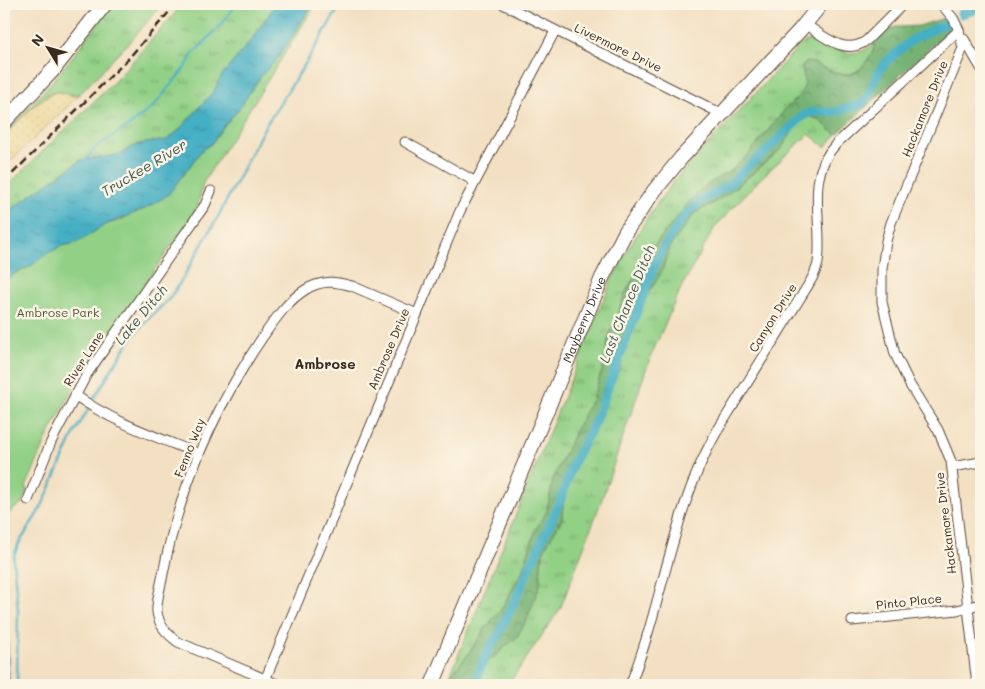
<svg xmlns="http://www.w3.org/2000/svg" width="985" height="689" viewBox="0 0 985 689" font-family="Mali,sans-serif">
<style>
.grass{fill:url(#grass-tufts);stroke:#667d52}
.forest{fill:url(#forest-crowns);stroke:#586e48}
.sand{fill:url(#sand-dots);stroke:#94825e}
.park{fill:#92d086;stroke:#667d52}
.water{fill:url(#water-ripples);stroke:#406c71}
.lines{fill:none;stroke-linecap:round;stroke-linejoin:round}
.stream{stroke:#45afc4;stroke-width:2.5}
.canal{stroke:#45afc4;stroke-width:9}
.minor-casing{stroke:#574537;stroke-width:11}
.secondary-casing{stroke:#574537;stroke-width:16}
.minor{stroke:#fff;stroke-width:9}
.secondary{stroke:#fff;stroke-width:14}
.rail{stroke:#3b2a1e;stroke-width:2.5;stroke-dasharray:8 4;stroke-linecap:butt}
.labels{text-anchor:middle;stroke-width:5;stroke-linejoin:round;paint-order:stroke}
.street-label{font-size:12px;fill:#3b2a1e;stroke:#fcf5e5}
.park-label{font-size:12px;fill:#515438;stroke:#fcf5e5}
.water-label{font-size:14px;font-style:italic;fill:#3e5958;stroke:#fcf5e5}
.neighbourhood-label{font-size:14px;font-weight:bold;fill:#3b2a1e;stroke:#fcf5e5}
</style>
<defs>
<pattern id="grass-tufts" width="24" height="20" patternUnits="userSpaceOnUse" patternTransform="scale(1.25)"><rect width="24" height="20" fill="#92d086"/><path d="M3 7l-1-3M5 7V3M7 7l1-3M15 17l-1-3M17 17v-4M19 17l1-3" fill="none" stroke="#78a96d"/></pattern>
<pattern id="forest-crowns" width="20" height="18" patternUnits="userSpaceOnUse" patternTransform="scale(1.25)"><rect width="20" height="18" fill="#75b273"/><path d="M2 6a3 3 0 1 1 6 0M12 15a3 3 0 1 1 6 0" fill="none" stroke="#61915e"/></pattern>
<pattern id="sand-dots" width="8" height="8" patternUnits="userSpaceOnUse" patternTransform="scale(1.25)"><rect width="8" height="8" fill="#eeda9e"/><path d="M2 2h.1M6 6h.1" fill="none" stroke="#cdbb88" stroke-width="1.8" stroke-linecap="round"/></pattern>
<pattern id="water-ripples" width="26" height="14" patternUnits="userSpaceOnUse" patternTransform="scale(1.25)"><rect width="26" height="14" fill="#45afc4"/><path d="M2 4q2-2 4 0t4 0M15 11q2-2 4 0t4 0" fill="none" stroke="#3b8f9f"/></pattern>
</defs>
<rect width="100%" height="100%" fill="#fcf5e5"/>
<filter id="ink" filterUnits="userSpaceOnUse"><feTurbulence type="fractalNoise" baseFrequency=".02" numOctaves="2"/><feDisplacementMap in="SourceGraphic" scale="10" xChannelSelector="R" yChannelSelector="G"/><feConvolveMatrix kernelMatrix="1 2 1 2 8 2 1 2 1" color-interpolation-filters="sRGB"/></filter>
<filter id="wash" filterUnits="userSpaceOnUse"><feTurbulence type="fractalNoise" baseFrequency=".0096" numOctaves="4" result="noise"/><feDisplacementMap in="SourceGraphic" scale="20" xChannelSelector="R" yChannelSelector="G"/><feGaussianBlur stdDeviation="1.12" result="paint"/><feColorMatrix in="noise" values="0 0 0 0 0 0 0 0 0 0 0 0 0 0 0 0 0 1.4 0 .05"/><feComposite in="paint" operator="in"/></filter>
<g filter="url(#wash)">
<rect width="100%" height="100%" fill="#f3e0c2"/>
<g class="grass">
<path d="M112 4H163L134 37 79 95C70 96 60 89 51 93 39 98 14 127 4 137V134C44 94 79 50 112 4Z"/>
<path d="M183 4H276L252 39 223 75 213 92 178 131 167 140 139 144 117 155 81 160 4 214V189L113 83Z"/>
<path d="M814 39C840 47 849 64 875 43 867 80 842 79 814 63L802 66 805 85 799 96 787 107 749 154 674 221 651 250 636 274 625 294 608 339 606 359 592 400 580 421 553 479 547 511 536 529 522 572 501 610 488 624 469 653 450 676 589 335 613 277 624 256 649 215 673 182 800 45 806 41Z"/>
<path d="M810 117C823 119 826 128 837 134L825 147 809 134 761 178 715 227 681 288 650 358 598 510 560 609 508 685H476L484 665 517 637 533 601 540 585 541 563 545 547 562 519 563 505 576 462 598 421 610 386 619 370 636 318 645 298 661 273 671 245 695 213 714 203 755 172 781 149 794 129 802 120Z"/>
</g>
<path class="forest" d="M944 18C948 23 950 25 948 31L837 134 830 130 818 118 810 117 802 120 794 129 781 149 726 195 695 213 671 245 661 273 645 298 636 318 619 370 610 386 598 421 576 462 563 505 562 519 545 547 541 563 540 585 527 619 517 637 484 665 476 685H447L450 676 469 653 488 624 501 610 522 572 536 529 547 511 553 479 580 421 592 400 606 359 608 339 625 294 636 274 651 250 694 196 709 183 733 169 749 154 787 107 799 96 805 85 802 66 806 62 814 63 833 72 848 75 859 71 873 52 875 43 888 29 895 27 919 26Z"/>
<path class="sand" d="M58 92 74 96 79 95 4 167V137C16 124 41 94 58 92Z"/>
<path class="park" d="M313 4H316L203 183 197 209 80 376 49 434 26 487 27 490 22 503 10 512 4 522V281L16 273 31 266 46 254 62 246 76 243 105 225 123 219 183 176 201 151 212 143 223 127 238 110 261 76 278 58Z"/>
<g class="water">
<path d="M276 4H313L278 58 261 76 238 110 223 127 212 143 201 151 168 195 145 209 105 225 76 243 62 246 46 254 31 266 16 273 4 281V214L81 160 117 155 139 144 167 140 178 131 213 92 222 75 252 39Z"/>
<path d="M4 573 7 612 9 685H4Z"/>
</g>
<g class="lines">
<g class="stream">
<path d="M86 159 96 147 127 127 154 106 187 65 193 54 221 25 236 4"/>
<path d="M91 403 128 343 149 318 169 299 180 283 220 213 264 128 307 61 341 4"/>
<path d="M17 685 18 610 13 559 18 545 42 506 74 434 89 408"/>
</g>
<g class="canal">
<path d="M961 14 981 8"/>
<path d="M474 685 486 654 497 637 511 609 561 499 573 463 594 424 658 257 676 228 688 212 704 199 730 184 745 169 763 154 805 114 815 112H834L859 105 867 98 880 69 887 61 913 39 947 23"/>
</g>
</g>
</g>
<g filter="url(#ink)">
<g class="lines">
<defs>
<g id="minor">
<path d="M503 4 722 114"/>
<path d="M805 24C823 36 846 57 867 40L903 4"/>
<path d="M959 30 963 48 891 223 886 241 882 269V302L895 354 910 385 938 430 951 461 977 685"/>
<path d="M964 39 981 68"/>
<path d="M405 142 474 181"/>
<path d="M75 395C112 422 157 437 199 454"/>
<path d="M952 467 981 462"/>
<path d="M28 500 51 442 87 374 205 205 211 191"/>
<path d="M852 621 957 610 981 604"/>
<path d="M263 685 460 211 555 31"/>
<path d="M279 685 178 642C167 634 159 626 157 612 156 600 161 586 163 574 179 490 214 409 262 338 274 321 287 301 305 290 321 280 334 281 352 286L417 314"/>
<path d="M630 685C663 603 672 511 716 433L807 287C812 279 816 272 818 263 824 222 804 178 836 144L959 30 953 18 941 4"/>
</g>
<g id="secondary">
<path d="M4 122 53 70 105 4"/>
<path id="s1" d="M432 685 602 278 626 231 654 191 681 158 800 30 821 4"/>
</g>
</defs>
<use href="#minor" class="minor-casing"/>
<use href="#secondary" class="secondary-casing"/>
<use href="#minor" class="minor"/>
<use href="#secondary" class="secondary"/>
<path class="rail" d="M4 182 128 59 176 4"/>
</g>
</g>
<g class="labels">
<g class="street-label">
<text transform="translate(618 48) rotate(26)" y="4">Livermore Drive</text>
<text transform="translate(925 109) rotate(-68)" y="4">Hackamore Drive</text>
<text transform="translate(773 318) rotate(-58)" y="4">Canyon Drive</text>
<text dy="4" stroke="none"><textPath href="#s1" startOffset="396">Mayberry Drive</textPath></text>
<text transform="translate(389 349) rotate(-67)" y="4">Ambrose Drive</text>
<text transform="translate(84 359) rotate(-57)" y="4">River Lane</text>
<text transform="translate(190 448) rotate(-68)" y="4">Fenno Way</text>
<text transform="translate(946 523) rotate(-97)" y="4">Hackamore Drive</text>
<text transform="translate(909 602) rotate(-6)" y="4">Pinto Place</text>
</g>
<g class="park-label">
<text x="58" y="317">Ambrose Park</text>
</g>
<g class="water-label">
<text transform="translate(144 168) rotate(-31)" y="5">Truckee River</text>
<text transform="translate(627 304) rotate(-68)" y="5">Last Chance Ditch</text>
<text transform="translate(141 315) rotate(-50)" y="5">Lake Ditch</text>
</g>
<g class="neighbourhood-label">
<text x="325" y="369">Ambrose</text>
</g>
</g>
<rect width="985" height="689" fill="none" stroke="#fcf5e5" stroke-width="20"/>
<g transform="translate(48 48) rotate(307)" stroke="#fcf5e5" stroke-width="4" paint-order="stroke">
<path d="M0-4L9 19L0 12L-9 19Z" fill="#3b2a1e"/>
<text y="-8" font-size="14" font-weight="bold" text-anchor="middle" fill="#3b2a1e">N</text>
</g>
</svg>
